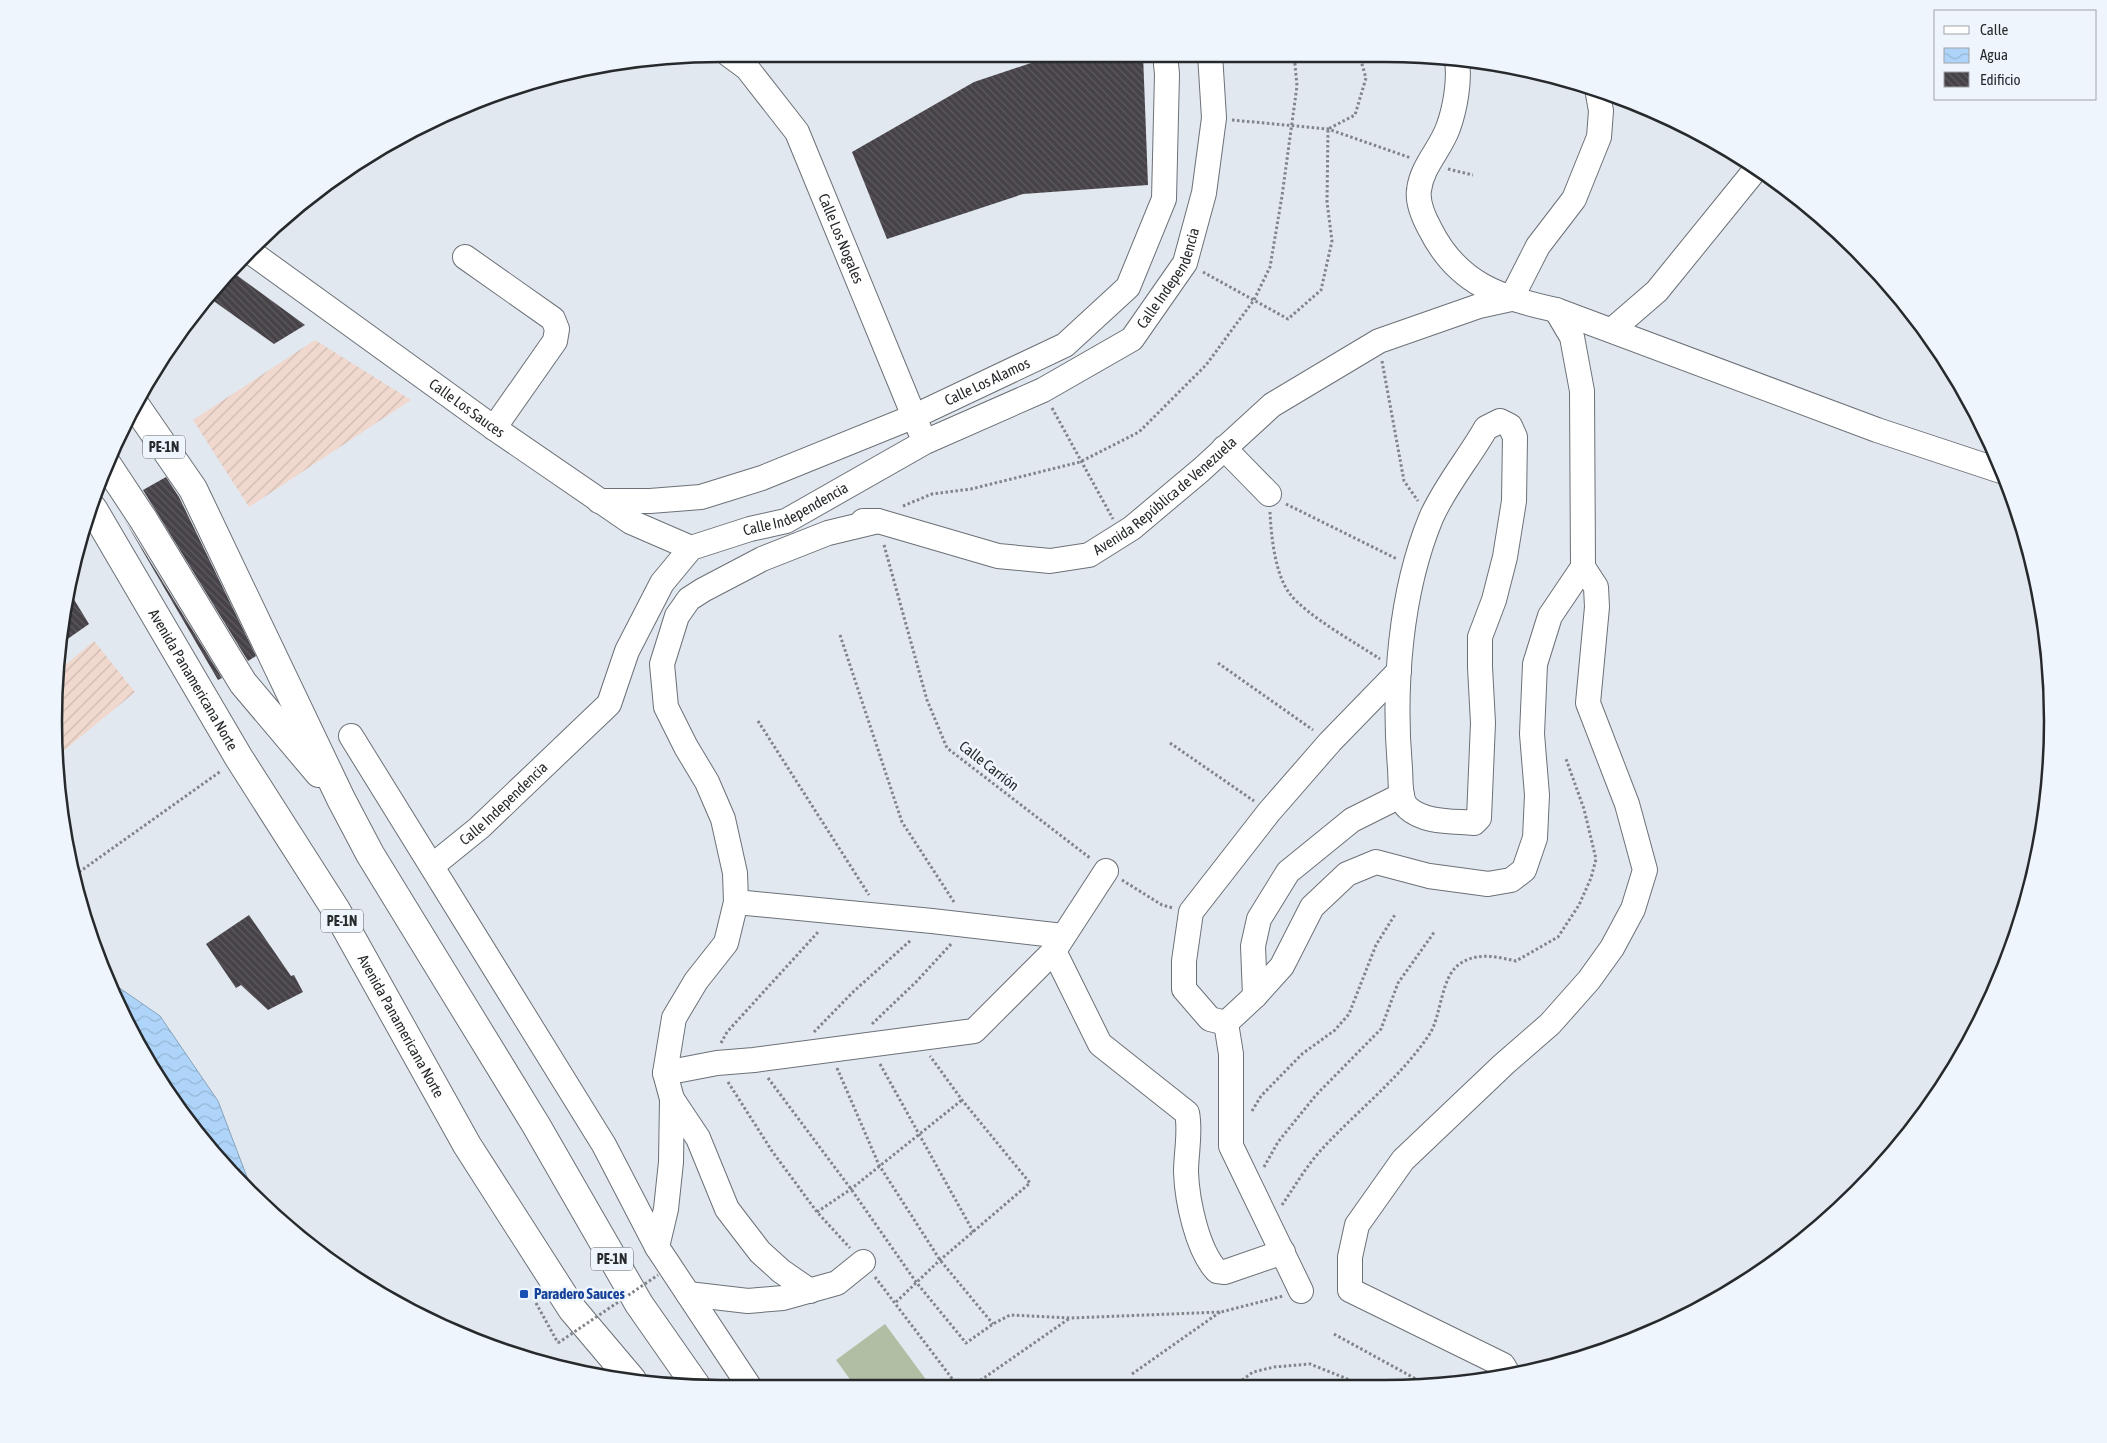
<svg xmlns="http://www.w3.org/2000/svg" width="2107" height="1443" viewBox="0 0 2107 1443" font-family="'Asap Condensed',sans-serif">
<style>
.industrial{fill:url(#industrial-furrows)}
.garden{fill:#b2bea3}
.water{fill:url(#water-waves);stroke:#86a2bc}
.building{fill:url(#building-back-hatch)}
.lines{fill:none;stroke-linecap:round;stroke-linejoin:round}
.minor-casing{stroke:#6b7177;stroke-width:26}
.highway-casing{stroke:#6b7177;stroke-width:30}
.path{stroke:#81858a;stroke-width:3;stroke-dasharray:2.5 2.5;stroke-linecap:butt}
.minor{stroke:#fff;stroke-width:24}
.highway{stroke:#fff;stroke-width:28}
.path-bridge{stroke:#81858a;stroke-width:3;stroke-dasharray:2.5 2.5;stroke-linecap:butt}
.transit-dot{fill:#1a4fb4;stroke:#eff5fc;stroke-width:2}
.labels{text-anchor:middle;stroke-width:5;stroke-linejoin:round;paint-order:stroke}
.shield{fill:#eff5fc;stroke:#63676a;stroke-width:1}
.shield-label{font-size:14px;font-weight:bold;fill:#272a2c}
.street-label{font-size:15px;fill:#272a2c;stroke:#eff5fc}
.transit-label{font-size:15px;font-weight:bold;fill:#164399;stroke:#eff5fc;text-anchor:start}
.rim{fill:none;stroke:#272a2c;stroke-width:2.5}
</style>
<defs>
<pattern id="industrial-furrows" width="10" height="10" patternUnits="userSpaceOnUse" patternTransform="scale(1.25)"><rect width="10" height="10" fill="#f0d8ce"/><path d="M-1 1l2-2M0 10L10 0M9 11l2-2" fill="none" stroke="#cebab1"/></pattern>
<pattern id="water-waves" width="16" height="10" patternUnits="userSpaceOnUse" patternTransform="scale(1.25)"><rect width="16" height="10" fill="#aed5f9"/><path d="M0 5q4-4 8 0t8 0" fill="none" stroke="#96b7d6"/></pattern>
<pattern id="building-back-hatch" width="6" height="6" patternUnits="userSpaceOnUse" patternTransform="scale(1.25)"><rect width="6" height="6" fill="#464248"/><path d="M-1 5l2 2M0 0l6 6M5-1l2 2" fill="none" stroke="#5e5b60"/></pattern>
</defs>
<rect width="100%" height="100%" fill="#e2e8ef"/>
<g class="industrial">
<path d="M315 340 411 400 249 507 193 420Z"/>
<path d="M94 641 135 692 55 758 58 671Z"/>
</g>
<path class="garden" d="M885 1324 933 1389H857L836 1360Z"/>
<path class="water" d="M111 982 160 1016 218 1101 255 1198 192 1128 123 1017Z"/>
<g class="building">
<path d="M1058 54H1143L1148 185 1023 194 887 239 852 152 974 82Z"/>
<path d="M231 271 305 325 274 344 208 297 219 281Z"/>
<path d="M166 477 179 497 256 656 248 661 143 490Z"/>
<path d="M124 519 222 678 218 680Z"/>
<path d="M70 593 89 624 59 645V635Z"/>
<path d="M249 915 291 976 294 975 303 992 268 1010 241 985 236 988 206 944Z"/>
</g>
<g class="lines">
<defs>
<g id="minor">
<path id="s1" d="M728 54 747 68 797 132 920 431"/>
<path d="M1457 61C1460 81 1455 109 1448 128 1440 150 1422 166 1419 190 1417 203 1424 218 1430 229 1458 285 1500 297 1556 310L1877 430 2004 472"/>
<path id="s2" d="M252 253 494 428 631 522 691 548"/>
<path d="M465 257 553 319 557 329 555 341 494 428"/>
<path d="M1511 299 1538 246 1574 199 1599 137 1601 111 1598 94"/>
<path d="M1612 330 1657 291 1756 169"/>
<path d="M1500 421 1510 426 1515 437 1514 501 1505 557 1494 600 1480 637V667L1483 723 1479 818 1474 823C1454 821 1424 823 1408 808 1399 800 1401 780 1400 768 1393 688 1400 593 1431 518 1445 486 1469 458 1486 428Z"/>
<path d="M1224 448 1269 494"/>
<path id="s3" d="M599 501H650L701 497 762 478 915 416 1065 345 1128 287 1164 199 1167 74 1165 54"/>
<path id="s4" d="M863 521H878L998 556 1050 561 1089 555 1132 528 1201 470 1272 405 1379 341 1479 306 1511 299"/>
<path d="M1399 671 1330 742 1269 812 1191 912 1184 961V989L1210 1019 1226 1023 1255 996 1282 966 1312 907 1347 874 1376 862 1429 876 1488 884 1511 880 1524 870 1535 838 1537 795 1532 734 1535 664 1550 616 1583 567 1582 391 1572 337 1556 310"/>
<path d="M351 736 604 1145 657 1247 751 1389"/>
<path id="s5" d="M432 866 479 828 609 704 627 651 662 583 691 548 750 529 786 521 925 442 1043 390 1132 339 1185 263 1204 193 1214 118 1210 54"/>
<path d="M736 902 932 921 1063 936"/>
<path d="M1054 951 1100 1044 1187 1113C1191 1132 1186 1153 1186 1172 1187 1200 1197 1250 1217 1271L1225 1272 1283 1252"/>
<path d="M1255 996 1253 946 1259 919 1288 872 1352 820 1402 795"/>
<path d="M1226 1023 1231 1054V1146L1301 1291"/>
<path d="M665 1073 717 1063 754 1060 974 1031 1054 951 1106 871"/>
<path d="M672 1099 698 1138 727 1209 760 1252 781 1271 810 1291"/>
<path d="M657 1247 666 1209 671 1162 672 1099 665 1073 674 1018 696 981 726 943 736 902 735 873 723 819 707 782 686 747 666 707 662 664 677 616 689 599 703 590 762 559 828 533 878 521"/>
<path d="M688 1294 748 1301 783 1298 837 1283 863 1262"/>
<path d="M1510 1377 1503 1365 1350 1290V1257L1357 1225 1403 1160 1504 1064 1550 1024 1589 980 1612 948 1633 909 1645 870 1627 804 1588 703 1597 607 1596 587 1583 567"/>
</g>
<g id="highway">
<path d="M135 405 193 489 341 799 370 854 536 1125 639 1304 697 1387"/>
<path d="M106 463 143 519 243 683 319 773"/>
<path id="s6" d="M93 509 239 758 336 910 467 1145 572 1309 632 1380"/>
</g>
</defs>
<use href="#minor" class="minor-casing"/>
<use href="#highway" class="highway-casing"/>
<g class="path">
<path d="M1232 120 1328 129 1411 158"/>
<path d="M1448 169 1473 175"/>
<path d="M1203 272 1288 319 1321 290 1332 241 1327 202 1328 129 1355 115 1366 78 1359 54"/>
<path d="M1382 361 1404 481 1418 501"/>
<path d="M1052 408 1113 519"/>
<path d="M1286 504 1397 559"/>
<path d="M903 506 932 494 971 489 1080 462 1139 432 1206 365 1254 300 1270 267 1282 196 1297 86 1294 54"/>
<path d="M1270 512C1271 535 1275 575 1290 594 1307 616 1356 643 1380 659"/>
<path d="M884 545 927 700 947 748 1090 858"/>
<path d="M840 635 902 822 954 902"/>
<path d="M1218 663 1313 730"/>
<path d="M758 721 869 895"/>
<path d="M1170 743 1254 801"/>
<path d="M75 875 221 771"/>
<path d="M1122 880 1162 905 1173 908"/>
<path d="M872 1024 916 982 952 943"/>
<path d="M814 1032 854 991 911 940"/>
<path d="M721 1043 727 1032 819 931"/>
<path d="M880 1064 974 1233"/>
<path d="M837 1068 879 1165 940 1260 993 1324"/>
<path d="M768 1078 851 1189 916 1282 966 1343 993 1324 1010 1315 1071 1318 1221 1312 1283 1296"/>
<path d="M728 1082 772 1151 817 1212 850 1248"/>
<path d="M1252 1111 1261 1096 1302 1054 1335 1030 1349 1014 1376 945 1396 913"/>
<path d="M1264 1167 1278 1142 1316 1095 1381 1029 1398 983 1435 931"/>
<path d="M1282 1205C1295 1186 1307 1165 1322 1149 1357 1111 1400 1078 1429 1035 1442 1016 1440 976 1461 963 1478 952 1498 957 1516 961L1558 937 1579 905 1591 878 1596 859 1584 809 1566 759"/>
<path d="M817 1212 851 1189 962 1100"/>
<path d="M875 1277 960 1389"/>
<path d="M896 1302 940 1260 1030 1183 962 1100 930 1056"/>
<path d="M536 1303 558 1343"/>
<path d="M1334 1334 1427 1385"/>
<path d="M1132 1374 1220 1312"/>
<path d="M968 1389 1070 1318"/>
<path d="M1230 1389 1253 1372 1274 1367 1310 1364 1345 1378 1367 1389"/>
</g>
<use href="#minor" class="minor"/>
<use href="#highway" class="highway"/>
<path class="path-bridge" d="M558 1343 658 1275"/>
</g>
<rect class="transit-dot" x="519" y="1289" width="10" height="10" rx="2.5"/>
<g class="labels">
<g class="shield">
<rect x="143" y="435.5" width="42" height="23" rx="4"/>
<rect x="321" y="909.5" width="42" height="23" rx="4"/>
<rect x="591" y="1247.5" width="42" height="23" rx="4"/>
</g>
<g class="shield-label">
<text x="164" y="452">PE-1N</text>
<text x="342" y="926">PE-1N</text>
<text x="612" y="1264">PE-1N</text>
</g>
<g class="street-label">
<text dy="5" stroke="none"><textPath href="#s1" startOffset="220">Calle Los Nogales</textPath></text>
<text dy="5" stroke="none"><textPath href="#s5" startOffset="980">Calle Independencia</textPath></text>
<text dy="5" stroke="none"><textPath href="#s3" startOffset="411">Calle Los Alamos</textPath></text>
<text dy="5" stroke="none"><textPath href="#s2" startOffset="265">Calle Los Sauces</textPath></text>
<text dy="5" stroke="none"><textPath href="#s4" startOffset="328">Avenida República de Venezuela</textPath></text>
<text dy="5" stroke="none"><textPath href="#s5" startOffset="530">Calle Independencia</textPath></text>
<text dy="5" stroke="none"><textPath href="#s6" startOffset="198">Avenida Panamericana Norte</textPath></text>
<text transform="translate(989 766) rotate(38)" y="5">Calle Carrión</text>
<text dy="5" stroke="none"><textPath href="#s5" startOffset="95">Calle Independencia</textPath></text>
<text dy="5" stroke="none"><textPath href="#s6" startOffset="602">Avenida Panamericana Norte</textPath></text>
</g>
<g class="transit-label">
<text x="534" y="1299">Paradero Sauces</text>
</g>
</g>
<path d="M0 0H2107V1443H0ZM721 62H1385A659 659 0 0 1 2044 721V721A659 659 0 0 1 1385 1380H721A659 659 0 0 1 62 721V721A659 659 0 0 1 721 62Z" fill="#eff5fc" fill-rule="evenodd"/>
<path class="rim" d="M721 62H1385A659 659 0 0 1 2044 721V721A659 659 0 0 1 1385 1380H721A659 659 0 0 1 62 721V721A659 659 0 0 1 721 62Z"/>
<rect x="1934" y="10" width="162" height="90" fill="#eff5fc" stroke="#9fa4a9"/>
<rect x="1944" y="26" width="25" height="8" fill="#ffffff" stroke="#9fa4a9"/>
<text x="1980" y="35" font-size="15" fill="#272a2c">Calle</text>
<rect x="1944" y="48" width="25" height="15" fill="url(#water-waves)" stroke="#9fa4a9"/>
<text x="1980" y="60" font-size="15" fill="#272a2c">Agua</text>
<rect x="1944" y="72" width="25" height="15" fill="url(#building-back-hatch)" stroke="#9fa4a9"/>
<text x="1980" y="85" font-size="15" fill="#272a2c">Edificio</text>
</svg>
